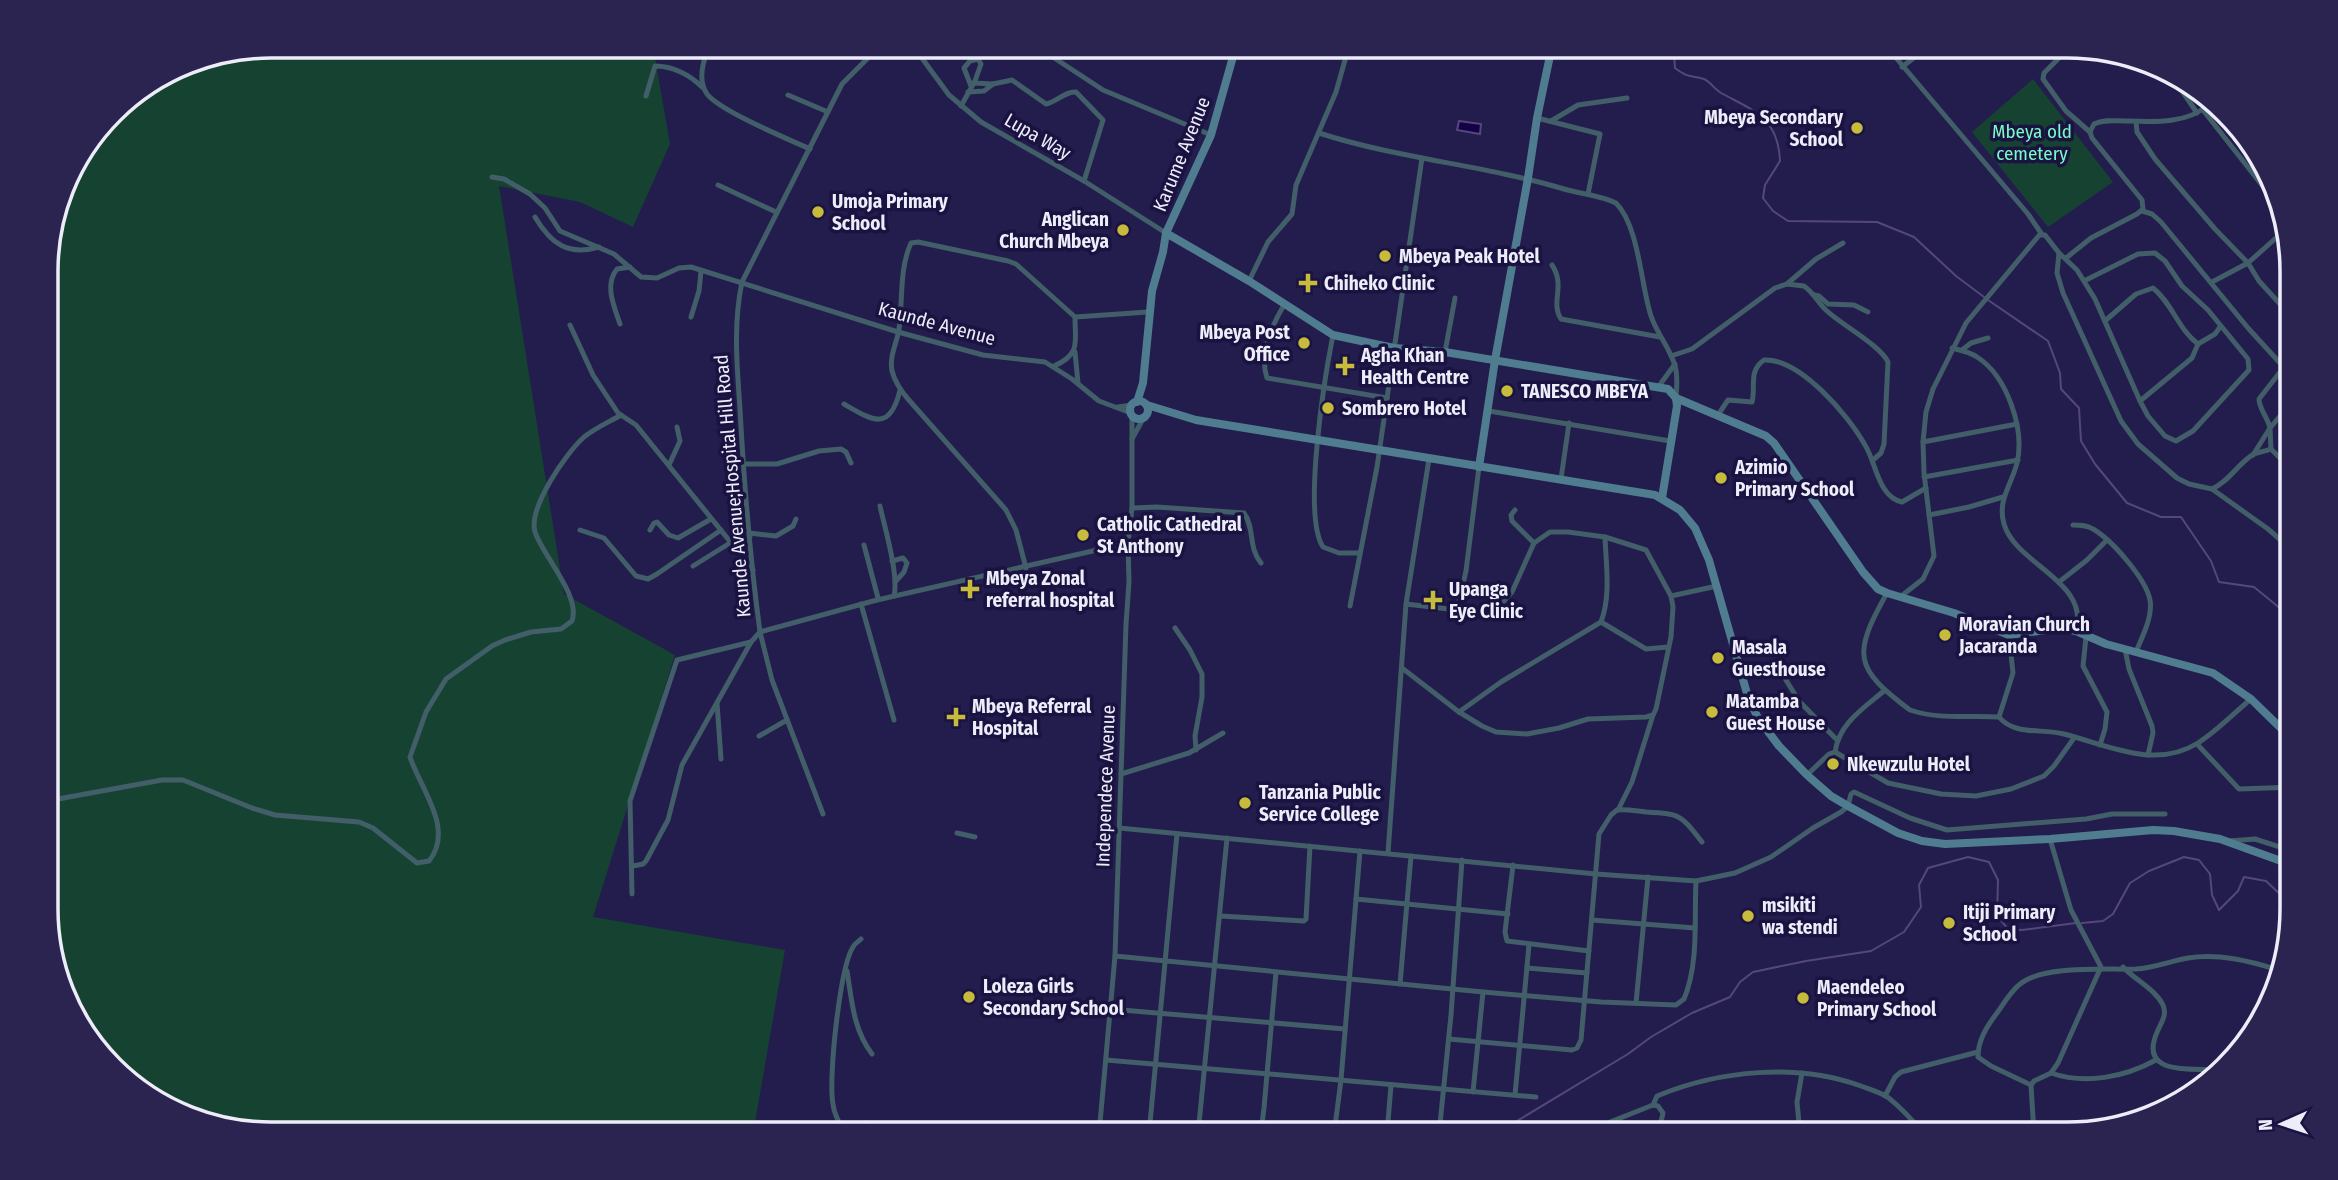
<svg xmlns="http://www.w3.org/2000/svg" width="2338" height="1180" viewBox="0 0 2338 1180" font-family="'Fira Sans Condensed',sans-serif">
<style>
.green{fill:#164331}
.water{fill:#140044;stroke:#55477b;stroke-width:2}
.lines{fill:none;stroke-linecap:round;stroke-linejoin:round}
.stream{stroke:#55477b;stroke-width:2}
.street{stroke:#425e69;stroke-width:5}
.secondary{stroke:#4f7d8f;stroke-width:8}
.poi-dot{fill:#c7bb3c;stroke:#1a1341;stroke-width:2.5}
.labels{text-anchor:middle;stroke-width:7;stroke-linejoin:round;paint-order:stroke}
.poi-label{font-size:19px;font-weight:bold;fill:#ededfa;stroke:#1a1341;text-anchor:start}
.park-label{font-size:19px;fill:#79fac5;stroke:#1a1341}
.street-label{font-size:19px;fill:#ededfa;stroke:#1a1341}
.rim{fill:none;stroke:#ededfa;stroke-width:3.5}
</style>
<rect width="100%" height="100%" fill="#221d4d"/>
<g class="green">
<path d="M271 46H653L670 144 633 227 580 202 499 186 564 594 675 655 593 917 785 950 753 1134H271L171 1111 92 1046 47 939 46 256 69 171 122 102 185 62Z"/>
<path d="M2033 79 2113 182 2048 227 1972 132Z"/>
</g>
<path class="water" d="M1459 121 1481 124 1480 134 1457 130Z"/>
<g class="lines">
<g class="stream">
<path d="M1659 46 1670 48 1674 54 1675 68C1688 78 1690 75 1704 79 1711 82 1714 89 1721 93 1754 111 1778 117 1780 161L1765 185 1763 198 1773 211 1788 221 1877 222 1914 237 1956 276 1984 297"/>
<path d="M1988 300 2048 341 2060 373 2061 389 2079 408 2081 441 2095 464 2127 503 2161 517H2181L2211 561 2219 582 2254 587 2292 618"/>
<path d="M2082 923 2103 921 2113 914 2130 883 2149 871 2184 857 2199 860 2210 874 2212 895 2219 910 2238 891 2244 877 2266 881 2283 897 2292 900"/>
<path d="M1500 1134 1512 1124 1628 1054 1651 1037 1692 1013 1730 997 1740 982 1753 972 1806 961 1871 951 1904 932 1921 907 1919 885 1928 868 1968 857 1989 862 1998 880 1997 916 2008 929 2022 930 2076 923"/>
</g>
<g class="street">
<path d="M887 46 869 57 842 84 742 282C733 324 737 366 740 409 744 483 750 558 760 632L877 600 1128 543"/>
<path d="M913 46 949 95 981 122 1084 181 1166 233"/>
<path d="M1036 46 1103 90 1211 135"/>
<path d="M1886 46 2028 214 2041 233 1966 323 1933 389 1926 412 1923 442 1924 473 1934 556 1923 579 1900 597"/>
<path d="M2071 46 2044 73 2043 79 2066 111 2090 132"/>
<path d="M707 52C702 65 698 81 707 94 720 111 788 139 810 149"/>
<path d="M2150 65 2154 69 2174 79 2197 113"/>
<path d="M1902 67 1929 46"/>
<path d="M973 83 993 84 1012 80 1046 104C1057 102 1065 91 1076 92L1103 120 1084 181"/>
<path d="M968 92 984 91 993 84"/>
<path d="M788 95 828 112"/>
<path d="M646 96 655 66C673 66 690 75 702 87"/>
<path d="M961 106 975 81 981 64 978 59 970 61 964 68 971 86"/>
<path d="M2203 110 2276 203"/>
<path d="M1537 118 1600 134 1588 194"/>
<path d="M1551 121 1578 105 1627 98"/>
<path d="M2136 122 2137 132 2155 159 2215 229 2248 263 2259 281 2291 316"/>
<path d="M1319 133C1399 159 1484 165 1564 189 1581 194 1600 195 1616 203 1639 226 1641 286 1651 316 1657 334 1670 348 1675 366 1678 376 1677 387 1676 398"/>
<path d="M492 177 504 179 530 194 545 208 560 231 614 254 641 277 657 278 679 268 691 267 898 332 983 355 1045 362 1072 379 1099 401 1131 413"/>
<path d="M718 185 776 212"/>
<path d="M2142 211 2152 214 2161 222 2248 328 2291 375"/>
<path d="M535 217C551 244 568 256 599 247"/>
<path d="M2041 235H2045L2059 253 2077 270 2095 299 2140 401 2148 416 2165 436 2176 441 2193 431 2249 370 2248 359 2208 310 2182 286 2165 261 2155 253 2138 254 2084 281"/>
<path d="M2059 253 2057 273 2063 293 2121 421 2138 444 2177 478 2189 484 2212 489C2230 481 2238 463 2254 454 2259 452 2266 451 2271 449L2291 469"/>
<path d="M2066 258 2091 238 2137 214 2143 209 2142 200 2092 138 2090 132 2094 124C2104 119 2116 121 2127 121 2154 122 2187 124 2208 105"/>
<path d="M1552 265C1566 286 1550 302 1561 319L1660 337"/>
<path d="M1249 281 1268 242 1292 214 1296 185 1336 92 1349 46"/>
<path d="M2212 282 2248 263 2286 229"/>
<path d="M1787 284 1816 259 1843 243"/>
<path d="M1814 295 1819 296 1828 304 1854 305 1868 312"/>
<path d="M1284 305C1272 325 1259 355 1267 378L1387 398"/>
<path d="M691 317 699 291 701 271"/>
<path d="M1075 317 1148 312"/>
<path d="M2106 320 2136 294 2153 288C2172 303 2178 329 2198 344L2215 334 2220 327"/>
<path d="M620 324C614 306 604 285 617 269L630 267"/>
<path d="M570 325 593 375 618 413 636 425 753 570"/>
<path d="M1333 335C1325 375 1302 515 1323 547L1339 553H1359"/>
<path d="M1952 348C1960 350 1970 352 1977 357 2007 376 2025 429 2017 463 2012 484 1997 500 2004 524 2016 565 2090 581 2076 631"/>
<path d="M1962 350 1971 343 1988 338"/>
<path d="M1075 352 1078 383"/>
<path d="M1445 352 1455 298"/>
<path d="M1671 356 1692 349 1775 288 1787 284 1804 286C1814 293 1818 303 1827 311 1842 325 1881 346 1888 362L1884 444 1881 453 1873 460"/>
<path d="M1659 386 1675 364"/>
<path d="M2140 401 2192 358 2198 344"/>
<path d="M844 404C873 421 890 432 900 390"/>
<path d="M1118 407 1132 405"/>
<path d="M1489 411 1670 441"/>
<path d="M1718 415 1728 400 1752 402C1756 387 1748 371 1764 360 1800 358 1849 416 1865 445 1876 462 1878 497 1902 502L1926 488"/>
<path d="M1132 439 1143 419"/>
<path d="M1923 442 2017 424"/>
<path d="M2271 449 2270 428 2291 403"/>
<path d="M2253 455 2270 428C2268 418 2259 409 2259 399L2284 367"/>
<path d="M743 464H777L819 451 841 449 846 452 851 463"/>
<path d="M669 465 680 441 677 427"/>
<path d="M1924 477 2018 460"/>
<path d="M1561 479 1569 423"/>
<path d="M2212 489 2268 529 2291 549"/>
<path d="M880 506C885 529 899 575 894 596"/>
<path d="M1132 508 1157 507 1244 513C1255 528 1248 548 1261 563"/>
<path d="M1515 510 1511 515 1512 521 1534 543"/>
<path d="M1929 515 1969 507 2003 497"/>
<path d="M2073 525C2080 525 2087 525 2093 529 2112 540 2146 579 2150 600 2153 617 2142 637 2136 652"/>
<path d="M580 530 604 538 636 576 648 579 657 574 721 530"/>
<path d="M650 530 654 523 657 522 669 535 678 538 711 519"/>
<path d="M749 533 776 536 793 526 796 519"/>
<path d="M864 545 878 598 877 600"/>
<path d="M737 551 750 537"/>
<path d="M892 561 903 558 907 563 904 572 895 582"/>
<path d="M693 566 730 543"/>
<path d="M1026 568 1016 530 1006 510 908 399C901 391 895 382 892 371 889 356 897 343 899 329 903 301 899 269 911 243L918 242 1008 261 1016 264 1075 317C1075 343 1081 354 1054 366"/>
<path d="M2059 582 2087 560 2107 540"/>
<path d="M1887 593C1852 655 1854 668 1910 710 1939 720 1970 715 1999 717"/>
<path d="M1671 596 1717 586"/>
<path d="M861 604 894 720"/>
<path d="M1406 604 1457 610 1466 571 1479 467"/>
<path d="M1350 606 1377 467 1422 158"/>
<path d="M1601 622 1646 649 1668 647"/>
<path d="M1175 628 1190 650 1202 674V697L1195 736 1196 750"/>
<path d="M2009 635 2013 673 1999 717C2015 736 2041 728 2064 734 2107 745 2155 770 2198 743 2217 731 2234 713 2251 699"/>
<path d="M2086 637 2083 666 2107 712 2105 729 2100 745"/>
<path d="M2125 649 2129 669 2152 726 2153 733 2148 755"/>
<path d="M1740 667 1772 669 1781 672 1799 701 1837 740"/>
<path d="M1402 668 1459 712 1482 726 1496 732 1527 734 1559 728 1588 719 1646 717 1653 715 1656 709 1671 637 1673 607 1671 596 1646 550 1605 537 1568 532H1550L1534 543 1512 592 1503 602 1484 615 1457 610"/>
<path d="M717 703 721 759"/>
<path d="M1459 712 1501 682 1601 622C1611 596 1606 565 1605 537"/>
<path d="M759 736 787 720"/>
<path d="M2197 744 2239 789 2292 787"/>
<path d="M1835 752C1839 723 1864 708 1885 690"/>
<path d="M1121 774 1189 753 1223 733"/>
<path d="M1807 775 1829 754 1835 752 1888 783 1941 794 1976 796 2011 789 2044 776 2054 766 2074 738"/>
<path d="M47 801 162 780H183L252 808 275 815 359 822 373 828 417 863 429 861C455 829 420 788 410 757L426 712 446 679 492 646 505 640 531 632 561 629 572 621C581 596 543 556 535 532 528 508 566 453 584 437 595 428 609 422 621 415"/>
<path d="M1618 810 1632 782 1653 715"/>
<path d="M1119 828 1596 874 1696 881 1735 873 1771 857 1813 828 1841 812 1848 806 1851 794 1854 792 1910 818 1947 830 2086 819 2112 814H2165"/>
<path d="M957 833 975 837"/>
<path d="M2228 841 2255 839 2292 851"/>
<path d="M1388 853 1406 604 1429 459"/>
<path d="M1513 865 1505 932 1507 941 1589 951"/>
<path d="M633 866 643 864 646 861 668 820 682 765 751 642"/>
<path d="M632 894 630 801 677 660 751 642 760 632 772 680 823 814"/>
<path d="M1356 899 1508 914"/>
<path d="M1220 916 1304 921 1306 919 1310 846"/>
<path d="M1592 920 1695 928"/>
<path d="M1115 956 1483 992 1601 1002 1676 1005 1684 999C1699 963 1694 920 1696 881"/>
<path d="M2123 967C2135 980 2155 989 2163 1005 2167 1015 2162 1021 2158 1030 2137 1075 2187 1068 2216 1070"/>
<path d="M1527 968 1587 973"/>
<path d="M847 971C852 1001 853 1029 872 1054"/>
<path d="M1400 984 1411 856"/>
<path d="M1636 1003 1648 877"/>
<path d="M1110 1009 1345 1029"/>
<path d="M1449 1039 1572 1050 1577 1048 1581 1040 1599 834 1611 815 1617 810C1627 809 1636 811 1646 812 1681 814 1680 814 1702 842"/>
<path d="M1106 1060 1536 1097"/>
<path d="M2051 1073C2085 1085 2125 1077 2156 1060"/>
<path d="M2031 1085 1991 1066 1978 1057C1978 1040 1987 1026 1997 1013 2004 1003 2011 991 2020 984 2043 965 2106 970 2136 969 2153 968 2171 961 2188 958 2218 953 2250 961 2278 970"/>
<path d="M1473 1092 1483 992"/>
<path d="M1515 1095 1529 945"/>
<path d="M1885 1096 1895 1077 1901 1072 1978 1052"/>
<path d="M1653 1105 1657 1096C1720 1070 1797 1063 1861 1086 1869 1089 1879 1092 1886 1096 1900 1106 1913 1121 1924 1134"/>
<path d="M1200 1123 1258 1129 1272 1134"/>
<path d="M1258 1129 1262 1124 1264 1108 1276 972"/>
<path d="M2034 1133 2058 1134"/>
<path d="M846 1134C840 1125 834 1115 833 1104 828 1079 840 967 853 947 855 943 858 942 861 939"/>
<path d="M858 1134 866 1123"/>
<path d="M1099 1134 1115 956 1126 624 1129 582 1128 543 1132 508V416"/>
<path d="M1149 1134 1177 834"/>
<path d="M1198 1134 1227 838"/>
<path d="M1334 1134 1341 1080 1360 851"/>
<path d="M1387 1134 1391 1085"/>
<path d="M1439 1134 1451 1015 1462 860"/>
<path d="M1580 1134 1653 1105 1658 1106 1663 1113 1658 1134"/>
<path d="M1800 1134 1797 1102 1802 1073"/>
<path d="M2034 1134 2031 1085 2034 1081 2051 1073 2058 1063 2101 967 2071 910 2050 839"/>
</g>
<g class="secondary">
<path d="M1166 233 1249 281 1333 335 1394 348 1445 352 1668 389 1676 398 1677 406 1662 498"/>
<path d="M1676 398 1766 436 1774 443 1863 572 1878 589 1887 593 1954 613 2009 635 2060 628 2076 631 2106 644 2213 673 2251 699 2292 739"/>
<circle cx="1139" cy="410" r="9"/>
<path d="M1137 402 1143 383 1152 291 1163 252 1166 233 1211 135 1236 46"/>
<path d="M1147 405 1196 420 1655 495 1680 510 1695 528 1709 560 1748 697 1758 718 1779 746 1807 775 1831 796 1848 806 1898 833 1922 841 1945 844 2050 839 2153 830 2174 831 2220 839 2292 865"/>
<path d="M1479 467 1495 360 1528 178 1537 118 1552 46"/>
</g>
</g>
<g class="poi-dot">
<circle cx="1857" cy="128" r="7"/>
<circle cx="818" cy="212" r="7"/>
<circle cx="1123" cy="230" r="7"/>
<circle cx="1385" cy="256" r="7"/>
<path d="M1304.5 272.5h7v7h7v7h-7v7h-7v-7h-7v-7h7z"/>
<circle cx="1304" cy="343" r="7"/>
<path d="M1341.5 355.5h7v7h7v7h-7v7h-7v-7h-7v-7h7z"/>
<circle cx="1507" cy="391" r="7"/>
<circle cx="1328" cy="408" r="7"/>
<circle cx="1721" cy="478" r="7"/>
<circle cx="1083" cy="535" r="7"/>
<path d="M966.5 578.5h7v7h7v7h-7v7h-7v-7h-7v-7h7z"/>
<path d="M1429.5 589.5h7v7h7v7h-7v7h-7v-7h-7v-7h7z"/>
<circle cx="1945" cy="635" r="7"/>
<circle cx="1718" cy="658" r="7"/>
<circle cx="1712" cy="712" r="7"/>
<path d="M952.5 706.5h7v7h7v7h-7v7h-7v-7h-7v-7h7z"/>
<circle cx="1833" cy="764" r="7"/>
<circle cx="1245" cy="803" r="7"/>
<circle cx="1748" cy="916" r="7"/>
<circle cx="1949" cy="923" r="7"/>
<circle cx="969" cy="997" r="7"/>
<circle cx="1803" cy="998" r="7"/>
</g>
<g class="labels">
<g class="poi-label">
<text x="1843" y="124" text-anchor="end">Mbeya Secondary<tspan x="1843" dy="22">School</tspan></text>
<text x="832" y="208">Umoja Primary<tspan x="832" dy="22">School</tspan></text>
<text x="1109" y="226" text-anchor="end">Anglican<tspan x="1109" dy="22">Church Mbeya</tspan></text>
<text x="1399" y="263">Mbeya Peak Hotel</text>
<text x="1324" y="290">Chiheko Clinic</text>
<text x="1290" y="339" text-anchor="end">Mbeya Post<tspan x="1290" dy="22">Office</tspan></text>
<text x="1361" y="362">Agha Khan<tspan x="1361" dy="22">Health Centre</tspan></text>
<text x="1521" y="398">TANESCO MBEYA</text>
<text x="1342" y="415">Sombrero Hotel</text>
<text x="1735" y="474">Azimio<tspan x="1735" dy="22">Primary School</tspan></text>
<text x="1097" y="531">Catholic Cathedral<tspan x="1097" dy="22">St Anthony</tspan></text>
<text x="986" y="585">Mbeya Zonal<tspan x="986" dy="22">referral hospital</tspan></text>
<text x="1449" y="596">Upanga<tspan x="1449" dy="22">Eye Clinic</tspan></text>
<text x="1959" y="631">Moravian Church<tspan x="1959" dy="22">Jacaranda</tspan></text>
<text x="1732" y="654">Masala<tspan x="1732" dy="22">Guesthouse</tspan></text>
<text x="1726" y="708">Matamba<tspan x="1726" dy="22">Guest House</tspan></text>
<text x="972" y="713">Mbeya Referral<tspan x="972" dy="22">Hospital</tspan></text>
<text x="1847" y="771">Nkewzulu Hotel</text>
<text x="1259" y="799">Tanzania Public<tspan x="1259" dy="22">Service College</tspan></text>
<text x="1762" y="912">msikiti<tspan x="1762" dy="22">wa stendi</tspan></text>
<text x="1963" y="919">Itiji Primary<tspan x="1963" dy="22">School</tspan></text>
<text x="983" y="993">Loleza Girls<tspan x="983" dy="22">Secondary School</tspan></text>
<text x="1817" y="994">Maendeleo<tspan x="1817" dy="22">Primary School</tspan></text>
</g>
<g class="park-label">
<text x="2032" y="138">Mbeya old<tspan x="2032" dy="22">cemetery</tspan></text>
</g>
<g class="street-label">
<text transform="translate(1038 136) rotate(30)" y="7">Lupa Way</text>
<text transform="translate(1181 154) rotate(-68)" y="7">Karume Avenue</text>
<text transform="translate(937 323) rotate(15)" y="7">Kaunde Avenue</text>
<text transform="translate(732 486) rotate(-95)" y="7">Kaunde Avenue;Hospital Hill Road</text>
<text transform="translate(1105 786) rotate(-88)" y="7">Independece Avenue</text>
</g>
</g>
<path d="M0 0H2338V1180H0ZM271 58H2067A213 213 0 0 1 2280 271V909A213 213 0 0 1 2067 1122H271A213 213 0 0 1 58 909V271A213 213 0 0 1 271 58Z" fill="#2b2450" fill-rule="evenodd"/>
<path class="rim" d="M271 58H2067A213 213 0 0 1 2280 271V909A213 213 0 0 1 2067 1122H271A213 213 0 0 1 58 909V271A213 213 0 0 1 271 58Z"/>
<g transform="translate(2282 1124) rotate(267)" stroke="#1a1341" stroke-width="5" paint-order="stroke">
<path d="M0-5L12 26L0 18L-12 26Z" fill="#ededfa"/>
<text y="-10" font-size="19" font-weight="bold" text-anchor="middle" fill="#ededfa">N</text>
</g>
</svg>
